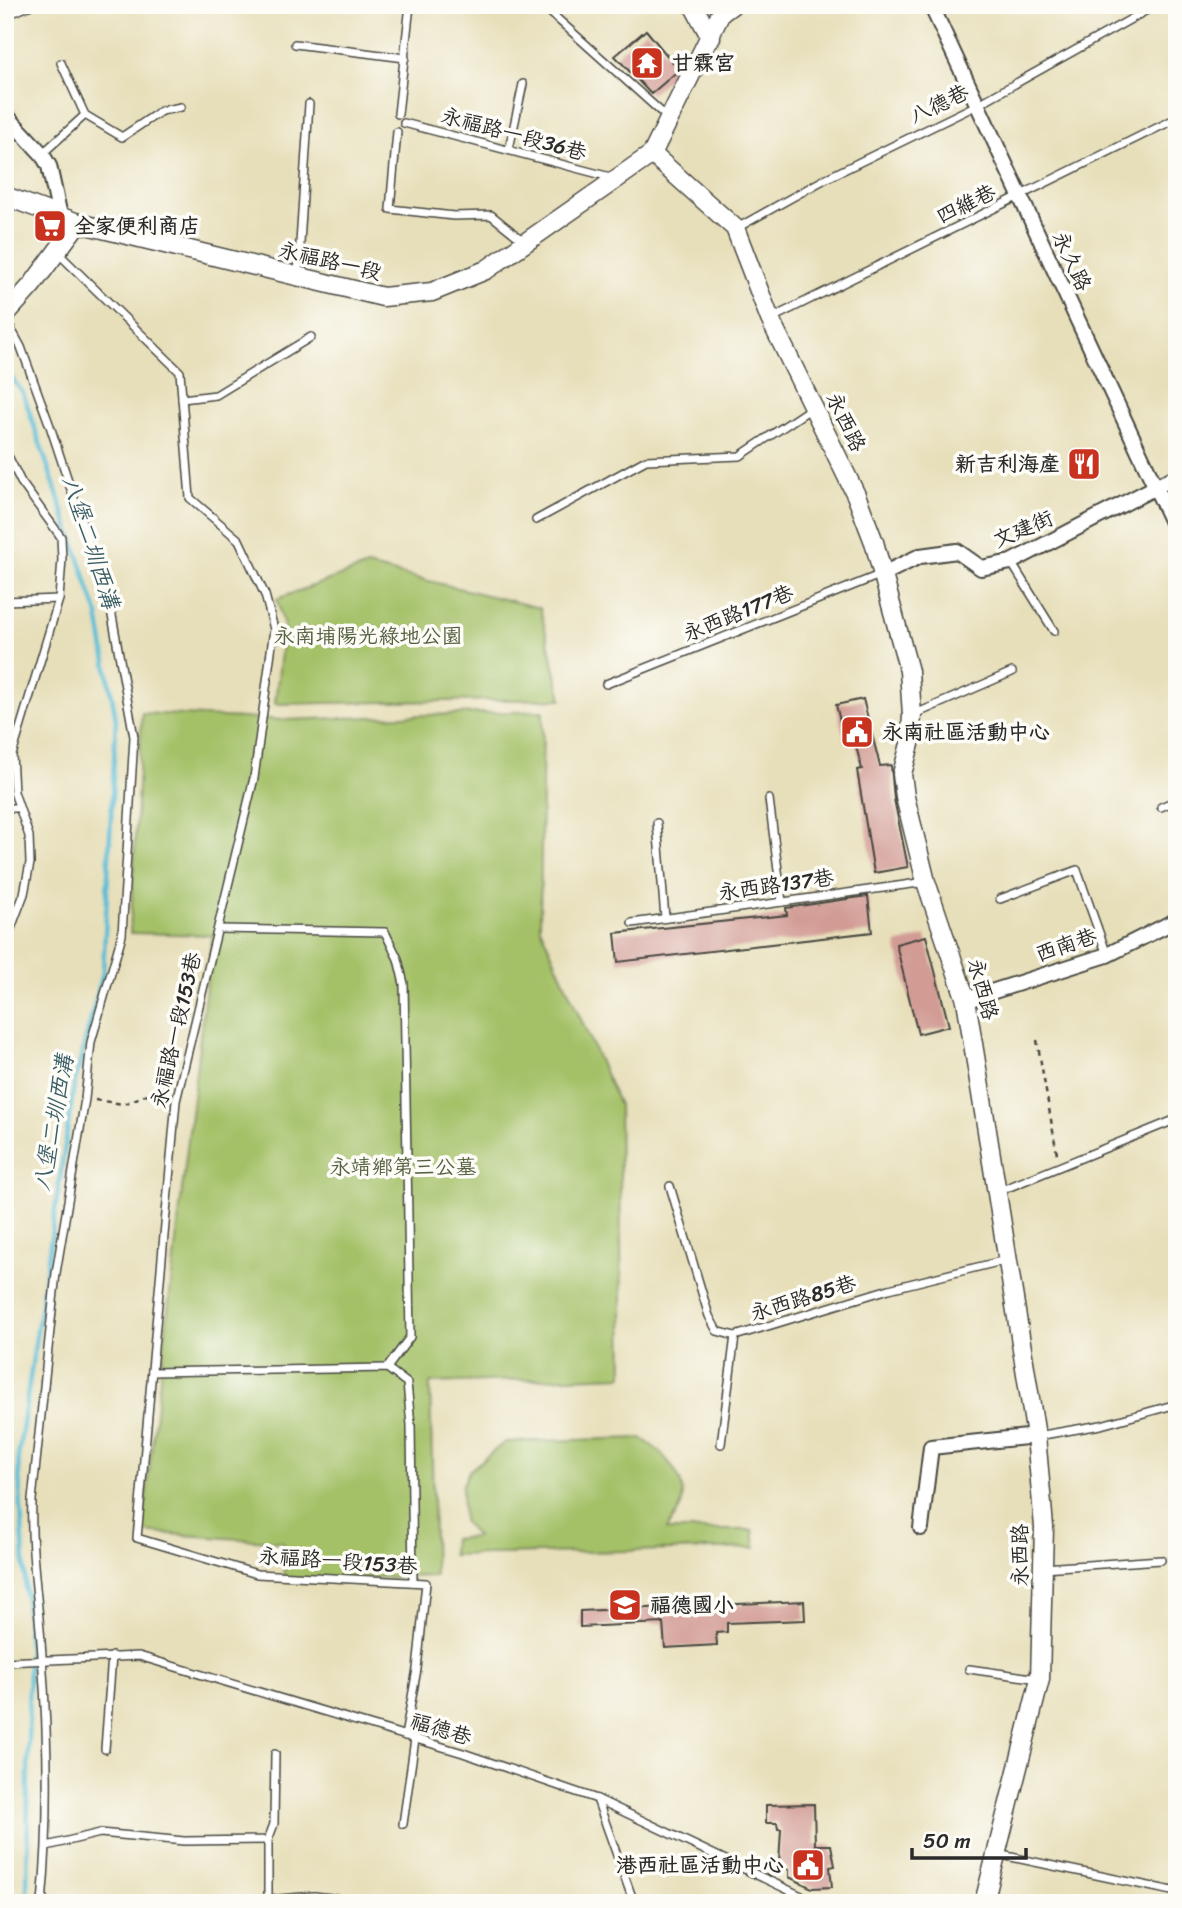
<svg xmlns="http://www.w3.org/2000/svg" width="1182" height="1908" viewBox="0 0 1182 1908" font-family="Sriracha,'LXGW WenKai TC',sans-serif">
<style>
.green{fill:#a4c168;stroke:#68764a;stroke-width:2}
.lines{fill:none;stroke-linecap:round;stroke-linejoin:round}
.stream{stroke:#57bcd5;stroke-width:4.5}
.building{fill:#d29b94}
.service-casing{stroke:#474640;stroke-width:10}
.minor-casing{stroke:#474640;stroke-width:18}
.tertiary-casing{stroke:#474640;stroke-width:21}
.path{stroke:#474640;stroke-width:2.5;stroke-dasharray:5 5;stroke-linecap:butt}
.service{stroke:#fff;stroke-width:7}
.minor{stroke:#fff;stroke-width:14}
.tertiary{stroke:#fff;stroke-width:18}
.labels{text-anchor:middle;stroke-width:7;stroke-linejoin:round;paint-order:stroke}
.poi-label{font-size:21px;font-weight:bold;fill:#2b2b2b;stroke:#fdfcf7;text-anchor:start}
.street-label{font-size:21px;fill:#2b2b2b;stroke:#fdfcf7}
.park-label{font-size:21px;fill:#556040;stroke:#fdfcf7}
.water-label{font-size:23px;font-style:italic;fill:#3a5e66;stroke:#fdfcf7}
</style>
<rect width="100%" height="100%" fill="#fdfcf7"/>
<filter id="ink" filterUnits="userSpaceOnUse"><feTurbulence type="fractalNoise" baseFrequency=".0143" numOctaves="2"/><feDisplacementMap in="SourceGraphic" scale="14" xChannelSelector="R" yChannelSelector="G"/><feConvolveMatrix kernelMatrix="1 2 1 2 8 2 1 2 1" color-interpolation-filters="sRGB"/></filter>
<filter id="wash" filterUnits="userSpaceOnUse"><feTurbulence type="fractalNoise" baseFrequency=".00686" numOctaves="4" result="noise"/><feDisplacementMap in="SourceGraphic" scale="28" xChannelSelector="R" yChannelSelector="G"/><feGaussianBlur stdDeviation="1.57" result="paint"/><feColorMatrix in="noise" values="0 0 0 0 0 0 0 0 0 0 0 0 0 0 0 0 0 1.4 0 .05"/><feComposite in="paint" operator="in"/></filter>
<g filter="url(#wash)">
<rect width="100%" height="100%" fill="#e7dfba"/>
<g class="green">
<path d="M367 566 540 608 562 699 275 704 284 626 277 599Z"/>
<path d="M543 711 540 927 619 1105 623 1376 430 1383 435 1576 284 1580 283 1542 142 1532 212 935 130 933 142 713 284 720Z"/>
<path d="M641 1438C661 1450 690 1478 681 1506 678 1514 671 1522 667 1530H753L755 1548 452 1555 453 1539 476 1537 463 1521 462 1487 469 1471 505 1442Z"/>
</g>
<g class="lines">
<path class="stream" d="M5 369 23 393 98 615 116 720 103 972 74 1085 18 1457 29 1648 27 1903"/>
</g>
<g id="blocks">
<g class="building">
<path d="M646 30 679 70 651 94 615 56Z"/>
<path d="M863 699 880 766 891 765 894 799 908 867 874 873 857 770 862 769 854 739 845 741 836 705Z"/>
<path d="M868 896 872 932 618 962 615 933 787 915 786 908Z"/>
<path d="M926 936 949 1026 918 1034 896 944Z"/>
<path d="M804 1601 805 1620 727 1623V1632L716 1633 717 1645 665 1648 663 1623 580 1627V1611Z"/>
<path d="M814 1804 815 1845H831L835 1866 830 1867 832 1887 812 1888 789 1877V1870L779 1864 781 1829H778L777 1823H766V1805Z"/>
</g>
</g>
</g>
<g filter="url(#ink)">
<use href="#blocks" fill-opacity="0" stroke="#474640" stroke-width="2"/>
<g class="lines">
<defs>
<g id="service">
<path d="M542 5 669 119"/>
<path d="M5 16 31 5"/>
<path d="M295 44 405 58"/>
<path d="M61 63 85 115 122 137 161 111 181 107"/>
<path d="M398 114 410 5"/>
<path d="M404 123 614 178"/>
<path d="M397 132 390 209 454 216 491 215 526 243"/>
<path d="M509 149 523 84"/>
<path d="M42 154 85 115"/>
<path d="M737 228 827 178 977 105 1156 5"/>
<path d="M57 252 180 372 190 498 239 540 265 595 274 629 254 778 176 1101 137 1538 257 1574 426 1583 417 1669 405 1736"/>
<path d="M298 274 309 104"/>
<path d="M5 318 21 347 50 426 111 610 134 737 122 935 91 1042 85 1099 56 1273 32 1500C30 1552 39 1604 42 1656 48 1738 50 1821 42 1903"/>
<path d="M770 319 1177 118"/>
<path d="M182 399 216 395 311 337"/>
<path d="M5 450 21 482 61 537 62 559 59 599 12 755 14 792 29 836 30 863 24 894 5 944"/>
<path d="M536 520 646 460 740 456 813 407"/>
<path d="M1011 562 1054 631"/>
<path d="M5 601 59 599"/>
<path d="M606 684 882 574"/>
<path d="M913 715 1012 672"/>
<path d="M769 799 782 902"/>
<path d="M1161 807 1177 800"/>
<path d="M5 808H18"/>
<path d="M657 823 665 918"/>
<path d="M1000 899 1077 870 1107 955"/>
<path d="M632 923 926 882"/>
<path d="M218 929 385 932 398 959 404 984 410 1337 387 1368"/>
<path d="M670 1186 709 1316 717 1331 735 1336 889 1289 1006 1260"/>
<path d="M997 1192 1177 1119"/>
<path d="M152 1372 387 1368 407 1383 411 1425 413 1582"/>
<path d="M1037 1436 1101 1425 1177 1404"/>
<path d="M721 1444 735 1336"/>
<path d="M1043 1568 1161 1560"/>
<path d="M5 1662 139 1656 463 1753 597 1799 816 1903"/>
<path d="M969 1669 1039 1679"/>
<path d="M105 1749 112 1656"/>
<path d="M597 1799 634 1903"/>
<path d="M403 1824 415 1739"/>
<path d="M47 1846 100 1833 184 1841 268 1840 274 1824 275 1754"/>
<path d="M997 1854 1177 1892"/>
<path d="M268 1900V1840"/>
<path d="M268 1903V1900L314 1896 373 1903"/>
</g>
<g id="minor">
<path d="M931 5 1177 533"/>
<path d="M5 114 42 154 49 166 60 216"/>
<path d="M883 574 920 556 957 551 981 568 1011 562 1177 476"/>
<path d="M966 1000 1107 955 1177 920"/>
<path d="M921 1528 931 1447 1036 1436"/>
</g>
<g id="tertiary">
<path d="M693 5 711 38"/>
<path d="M652 154 735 228 770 319 856 495 874 542 909 671 912 715 910 744 902 774 905 797 926 882 966 1000 1036 1436 1044 1527 1040 1679 984 1903"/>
<path d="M5 196 78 223 383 297 432 292 486 270 652 154 721 13 732 5"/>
<path d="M5 315 32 285 78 223"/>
</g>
</defs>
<use href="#service" class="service-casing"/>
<use href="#minor" class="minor-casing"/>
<use href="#tertiary" class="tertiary-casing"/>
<g class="path">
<path d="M1037 1040 1057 1154"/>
<path d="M95 1100 124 1104 169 1085"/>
</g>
<use href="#service" class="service"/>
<use href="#minor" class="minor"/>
<use href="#tertiary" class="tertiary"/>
</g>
</g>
<defs>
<symbol id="temple-square" viewBox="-11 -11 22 22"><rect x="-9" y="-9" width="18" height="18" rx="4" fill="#c8321e" stroke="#fdfcf7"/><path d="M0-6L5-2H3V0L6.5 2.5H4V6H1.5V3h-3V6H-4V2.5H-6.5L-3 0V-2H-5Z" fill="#fff"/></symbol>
<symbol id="supermarket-square" viewBox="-11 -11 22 22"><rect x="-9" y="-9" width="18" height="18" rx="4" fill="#c8321e" stroke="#fdfcf7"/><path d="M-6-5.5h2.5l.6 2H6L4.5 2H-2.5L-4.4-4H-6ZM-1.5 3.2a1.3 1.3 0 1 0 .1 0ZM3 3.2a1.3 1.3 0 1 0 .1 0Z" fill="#fff"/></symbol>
<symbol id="restaurant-square" viewBox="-11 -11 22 22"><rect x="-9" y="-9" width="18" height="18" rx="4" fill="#c8321e" stroke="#fdfcf7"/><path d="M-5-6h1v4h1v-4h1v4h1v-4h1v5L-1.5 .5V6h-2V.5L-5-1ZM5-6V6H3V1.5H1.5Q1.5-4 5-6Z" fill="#fff"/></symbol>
<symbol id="civic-square" viewBox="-11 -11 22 22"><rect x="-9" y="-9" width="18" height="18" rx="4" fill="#c8321e" stroke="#fdfcf7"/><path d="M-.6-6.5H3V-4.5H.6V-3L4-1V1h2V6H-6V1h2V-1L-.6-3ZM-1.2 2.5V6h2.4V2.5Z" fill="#fff"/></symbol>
<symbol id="school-square" viewBox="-11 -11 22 22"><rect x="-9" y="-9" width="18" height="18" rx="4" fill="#c8321e" stroke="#fdfcf7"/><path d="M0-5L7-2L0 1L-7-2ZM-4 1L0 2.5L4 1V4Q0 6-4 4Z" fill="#fff"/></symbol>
</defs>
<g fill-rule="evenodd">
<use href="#temple-square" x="628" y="44" width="38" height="38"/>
<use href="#supermarket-square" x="31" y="207" width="38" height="38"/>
<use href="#restaurant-square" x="1065" y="445" width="38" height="38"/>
<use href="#civic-square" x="838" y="713" width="38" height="38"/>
<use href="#school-square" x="606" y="1586" width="38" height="38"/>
<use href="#civic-square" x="789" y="1846" width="38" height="38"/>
</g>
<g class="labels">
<g class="poi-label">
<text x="672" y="70">甘霖宮</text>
<text x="74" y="233">全家便利商店</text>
<text x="1060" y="471" text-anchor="end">新吉利海產</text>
<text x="882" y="739">永南社區活動中心</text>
<text x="650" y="1612">福德國小</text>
<text x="784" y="1872" text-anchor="end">港西社區活動中心</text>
</g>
<g class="street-label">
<text transform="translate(939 104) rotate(-26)" y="7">八德巷</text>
<text transform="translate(514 134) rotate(15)" y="7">永福路一段36巷</text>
<text transform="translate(966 204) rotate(-26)" y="7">四維巷</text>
<text transform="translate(330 261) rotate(13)" y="7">永福路一段</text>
<text transform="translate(1072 261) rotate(65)" y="7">永久路</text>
<text transform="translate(846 422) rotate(64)" y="7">永西路</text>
<text transform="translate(1023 529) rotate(-23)" y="7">文建街</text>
<text transform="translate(738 613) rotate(-22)" y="7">永西路177巷</text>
<text transform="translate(776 885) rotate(-8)" y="7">永西路137巷</text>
<text transform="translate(1066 945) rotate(-19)" y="7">西南巷</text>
<text transform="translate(983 989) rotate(75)" y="7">永西路</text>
<text transform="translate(176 1030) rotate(-77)" y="7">永福路一段153巷</text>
<text transform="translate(803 1298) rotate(-17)" y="7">永西路85巷</text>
<text transform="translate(1020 1555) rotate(-90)" y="7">永西路</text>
<text transform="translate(338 1561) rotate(4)" y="7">永福路一段153巷</text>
<text transform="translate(441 1729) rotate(17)" y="7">福德巷</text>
</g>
<g class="park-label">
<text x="368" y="643">永南埔陽光綠地公園</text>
<text x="403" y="1174">永靖鄉第三公墓</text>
</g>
<g class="water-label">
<text transform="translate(91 542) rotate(72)" y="8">八堡二圳西溝</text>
<text transform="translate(53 1123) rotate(-80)" y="8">八堡二圳西溝</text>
</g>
</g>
<rect width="1182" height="1908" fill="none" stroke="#fdfcf7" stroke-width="28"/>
<path d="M912 1848v10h114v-10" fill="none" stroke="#2b2b2b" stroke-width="3.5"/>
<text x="923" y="1848" font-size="21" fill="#2b2b2b" stroke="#fdfcf7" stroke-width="5" paint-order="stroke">50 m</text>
</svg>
